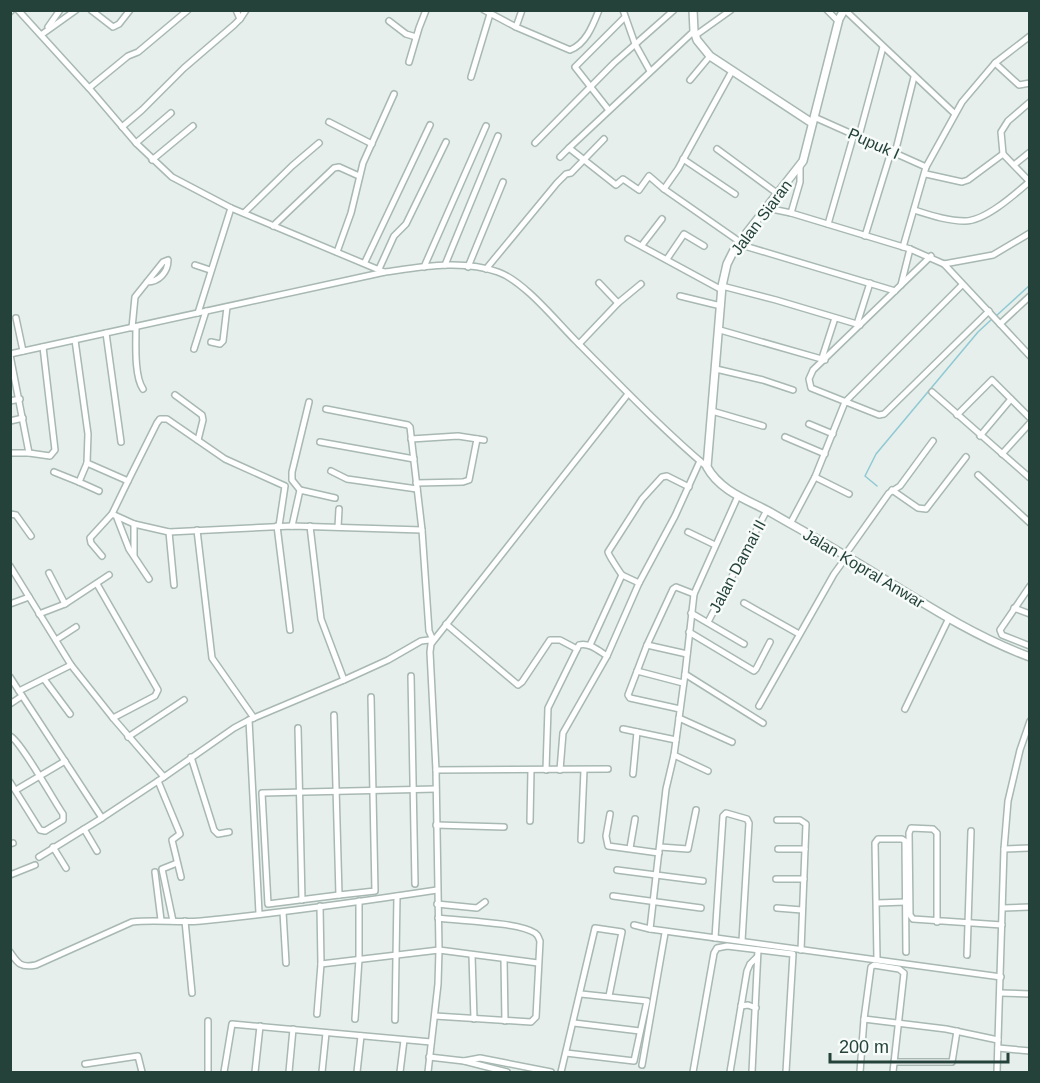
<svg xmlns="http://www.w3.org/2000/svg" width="1040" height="1083" viewBox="0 0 1040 1083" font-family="Helvetica,sans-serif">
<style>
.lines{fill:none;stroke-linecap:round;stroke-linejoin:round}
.stream{stroke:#8ec9d4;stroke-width:1.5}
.minor-casing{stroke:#a8b8b2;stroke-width:8}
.tertiary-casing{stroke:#a8b8b2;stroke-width:10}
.minor{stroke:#fff;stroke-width:5}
.tertiary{stroke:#fff;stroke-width:7}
.labels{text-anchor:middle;stroke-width:5;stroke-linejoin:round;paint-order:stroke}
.street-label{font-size:16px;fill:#24423a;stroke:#f7fbf9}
</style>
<rect width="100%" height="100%" fill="#e6efeb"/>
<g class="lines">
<g class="stream">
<path d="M996 316 1030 285"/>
<path d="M877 486 865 476 876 454 978 332 992 319"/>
</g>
<defs>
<g id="minor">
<path d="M18 10 89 88 136 143 172 177 231 208 384 272"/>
<path d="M91 10 113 27 119 24 130 10"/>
<path d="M484 10 516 27 570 50C586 44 593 25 599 10"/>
<path d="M623 10 635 44 650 71"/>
<path d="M827 10 838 21"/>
<path d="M845 10 955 114"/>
<path d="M10 12 12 10"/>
<path d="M240 19 246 10"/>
<path d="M389 21 406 34 416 37"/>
<path d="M48 27 60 10"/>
<path d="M516 27 522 10"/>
<path d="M41 35 76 10"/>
<path d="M696 35 731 10"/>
<path d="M409 62 419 28 426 10"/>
<path d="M995 63 1019 85 1030 83"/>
<path d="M732 71 678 169 664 189 740 242"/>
<path d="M471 77 490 14"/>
<path d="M690 80 710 56"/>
<path d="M89 88 128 56 138 52 188 10"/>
<path d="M1030 102 1008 121 1001 132 1003 154 1030 182"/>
<path d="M608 109 575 67 625 17"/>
<path d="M814 117 926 167 903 247"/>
<path d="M329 122 372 144"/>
<path d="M122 127 142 110 184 68 234 25 240 19 236 10"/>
<path d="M859 136 883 47"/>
<path d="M136 143 171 113"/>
<path d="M535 143 614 63 674 10"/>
<path d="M717 149 778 194"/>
<path d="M895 153 914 77"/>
<path d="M560 157 569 148"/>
<path d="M683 159 735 194"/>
<path d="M152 160 193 126"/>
<path d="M1014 165 1030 152"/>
<path d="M926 167 962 102 995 63 1030 36"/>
<path d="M926 174 962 182 968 180 1003 154"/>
<path d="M664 189 649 176 639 190 623 179 616 185 569 148 694 31"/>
<path d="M767 208 791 213 910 249 944 264 993 255 1030 233"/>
<path d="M914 210C930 215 947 221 965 221 985 221 1014 195 1029 182"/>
<path d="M244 213 292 166 319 143"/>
<path d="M791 213 800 182V166"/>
<path d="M828 224 854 134"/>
<path d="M273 226 334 168 339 167 359 176"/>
<path d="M865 236 891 152"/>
<path d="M628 239 722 290"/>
<path d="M738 244 895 291"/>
<path d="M642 245 662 219"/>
<path d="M337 252 351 213 363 163 394 94"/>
<path d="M931 256 813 370 809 379 811 388 879 415 884 414 989 311"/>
<path d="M667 259 684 234 704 246"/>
<path d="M365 262 430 125"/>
<path d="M944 264 1030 356"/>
<path d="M195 265 210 270"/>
<path d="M445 265 498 136"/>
<path d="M424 267 486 126"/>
<path d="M468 267 503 182"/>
<path d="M379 269 394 236 406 224 446 142"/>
<path d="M486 269 557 183 566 174 571 173 604 139"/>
<path d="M599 283 618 303"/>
<path d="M901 285 910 249"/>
<path d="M722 286 776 300 860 325"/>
<path d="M680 296 721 306"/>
<path d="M198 313 231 208"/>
<path d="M16 318 23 351"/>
<path d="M857 324 870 283"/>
<path d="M1000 324 1030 296"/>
<path d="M136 327C136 343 134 376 143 389"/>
<path d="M132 328 135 297 163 262 168 260C168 272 159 282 147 282"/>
<path d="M720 330 825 360"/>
<path d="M106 333 121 442"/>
<path d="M75 340 88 434 87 463 128 481 157 423 160 419H167L225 459 285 486 279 526"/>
<path d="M211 342 220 344 223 341 227 307"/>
<path d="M579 344 618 303 641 284"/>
<path d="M194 349 206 311"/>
<path d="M10 354 385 272C421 267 462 259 498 272 524 281 556 321 576 341 619 384 661 428 707 467"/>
<path d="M10 355 29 453"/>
<path d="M822 358 835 318"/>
<path d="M716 369 763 380 793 390"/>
<path d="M932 392 1030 478"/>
<path d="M175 395 202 415 203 420 198 440"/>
<path d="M10 401 20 399"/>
<path d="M326 409 408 425 410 427 422 530 429 631 433 640"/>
<path d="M712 411 763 426"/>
<path d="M957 415 992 380 1030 418"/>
<path d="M10 421 23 418"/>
<path d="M809 424 833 434"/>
<path d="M980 436 1011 399"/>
<path d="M785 437 825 454"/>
<path d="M411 439 458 436 484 440"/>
<path d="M320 442 414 459"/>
<path d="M11 453H29L50 456 55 450 43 347"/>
<path d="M1002 454 1030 423"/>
<path d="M87 463 79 482 99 491"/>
<path d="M331 471 347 479 417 489"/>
<path d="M54 472 79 482"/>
<path d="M978 475 1030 523"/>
<path d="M815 477 849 494"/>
<path d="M416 483 463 482 469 480 477 439"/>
<path d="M300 490 292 480V472L309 402"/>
<path d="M892 490 918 508 926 509 966 457"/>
<path d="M738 496 694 594 685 674 674 755 666 789 650 929 1001 977"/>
<path d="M10 514 16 515 31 536"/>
<path d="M112 514 128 481"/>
<path d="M117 518 129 549 149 579"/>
<path d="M790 524 815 477 845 402 962 285"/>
<path d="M277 526 290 630"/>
<path d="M292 526 300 490 335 498"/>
<path d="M310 526 321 619 344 680"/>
<path d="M338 527 339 509"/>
<path d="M197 530 212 658 254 718"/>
<path d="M169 532 174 585"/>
<path d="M688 532 715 545"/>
<path d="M134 555V524"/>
<path d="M845 555 889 493 900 486 933 441"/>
<path d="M102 556 91 543 90 538 112 514 134 524 169 532 292 526 422 530"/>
<path d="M10 566 71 665 113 718 164 777 234 728 249 720 344 680 388 660 421 641 429 640 432 642"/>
<path d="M49 573 65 604"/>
<path d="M622 575 639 583"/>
<path d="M97 584 158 690 155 696 113 718"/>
<path d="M1030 586 1000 630 1002 635 1030 646"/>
<path d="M744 603 799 634"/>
<path d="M10 604 29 597"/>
<path d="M1014 608 1030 614"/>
<path d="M691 613 744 644"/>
<path d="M39 614 65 604 109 575"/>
<path d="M708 622 767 510"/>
<path d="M446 624 518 685 522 682 550 640H560L577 649"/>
<path d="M689 632 754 671 756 669 770 642"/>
<path d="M56 640 76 627"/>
<path d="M590 645 622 575C619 571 608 554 608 552L642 499 662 477 667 476 689 487"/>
<path d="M647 645 687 654"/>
<path d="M71 665 19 691 102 818 164 777"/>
<path d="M637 671 683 683"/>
<path d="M685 674 763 723"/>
<path d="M411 676 415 884"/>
<path d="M10 677 19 691"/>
<path d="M44 679 70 714"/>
<path d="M10 704 22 696"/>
<path d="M759 706 834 574 847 556"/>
<path d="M680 709 630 698 628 695 647 645 673 589 676 587 694 594"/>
<path d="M905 709 949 618"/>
<path d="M334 715 339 895 375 891 371 697"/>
<path d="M679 718 732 742"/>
<path d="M249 720 259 913"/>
<path d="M298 728 302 900"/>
<path d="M623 729 676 740"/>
<path d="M10 736C20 740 54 801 63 814V820L45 831 40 830 10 782"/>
<path d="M128 737 184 700"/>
<path d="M674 755 708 771"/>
<path d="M191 757 214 830 218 834 229 832"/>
<path d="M436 770 608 769"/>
<path d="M546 770 548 708 579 645C589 642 599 651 607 656"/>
<path d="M560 770 563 733 607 656 639 583 675 516 700 461"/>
<path d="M633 774 637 732"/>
<path d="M158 781 180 834 172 840 181 877"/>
<path d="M16 790 65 761"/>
<path d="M610 814 606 836 608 846 659 853"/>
<path d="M777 820H800L806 824 801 950"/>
<path d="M530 821 531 770"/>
<path d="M436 825 504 827"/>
<path d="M84 829 97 851"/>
<path d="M581 840 584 770"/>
<path d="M10 844 13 843"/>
<path d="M53 847 66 868"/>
<path d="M660 847 688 849 696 810"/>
<path d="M630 848 635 819"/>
<path d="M778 849H805"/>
<path d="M1004 849 1030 848"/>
<path d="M39 857 102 818"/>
<path d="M617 870 703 881"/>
<path d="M155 872 161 920"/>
<path d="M10 875 35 865"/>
<path d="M776 879H804"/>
<path d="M339 895 268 904 262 793 436 789"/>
<path d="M613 896 701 908"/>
<path d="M877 903 906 902"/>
<path d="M437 904 477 908 485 902"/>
<path d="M777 908 802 910"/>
<path d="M1003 908 1030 907"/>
<path d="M283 912 286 963"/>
<path d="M173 921 162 869 177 863"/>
<path d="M185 921 192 993"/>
<path d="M937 922V833L933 829 911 828 909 833 910 915 913 919 1002 925"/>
<path d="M634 925 650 929"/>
<path d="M715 938 723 816 726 813 747 819 749 823 742 941"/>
<path d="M10 952C18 964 21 968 36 965L132 922C155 919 178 923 201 921 280 913 358 902 437 890"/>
<path d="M472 955 474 1019"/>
<path d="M967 955 971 831"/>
<path d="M504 959 505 1021"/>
<path d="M877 959 875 843 878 839H902L905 841 906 952"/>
<path d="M321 964 439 950 538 963"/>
<path d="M1000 993 1030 994"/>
<path d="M741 1006 748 1005 756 1008"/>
<path d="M317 1014 321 964 320 906"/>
<path d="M435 1016 531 1022 536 1017 540 941C538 937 539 936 535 933 518 922 460 921 438 918"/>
<path d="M355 1019 359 959V901"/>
<path d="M864 1019 946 1029 998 1040"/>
<path d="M395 1020 397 896"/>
<path d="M574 1023 640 1031"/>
<path d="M998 1048 1030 1051"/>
<path d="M566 1053 634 1061 647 1001 581 994"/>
<path d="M429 1057 464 1061 507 1072"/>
<path d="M464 1061 480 1058 551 1072"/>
<path d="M894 1062H952L957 1031"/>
<path d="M85 1064 138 1056 142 1072"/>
<path d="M642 1065 665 933"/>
<path d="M208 1072V1021"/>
<path d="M224 1072 232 1024 431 1042"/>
<path d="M255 1072 260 1026"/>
<path d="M289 1072 293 1029"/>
<path d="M322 1072 326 1033"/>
<path d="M357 1072 361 1036"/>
<path d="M400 1072 404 1040"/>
<path d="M428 1072 438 984 439 950 436 770 430 652 431 644 628 394"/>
<path d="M561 1072 595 928 622 932 609 996"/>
<path d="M693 1072 714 953 717 948 727 946 793 954 786 1072"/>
<path d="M730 1072 747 971 750 964 757 957"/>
<path d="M752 1072 758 950"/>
<path d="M860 1072 864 1019 871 967 874 965 899 969 904 973 893 1072"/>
<path d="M997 1072 1004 849 1008 801 1020 750 1030 721"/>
</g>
<g id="tertiary">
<path d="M693 10 694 31 697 40 710 56 812 123"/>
<path d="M844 10 839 19 803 161 735 248 727 264 722 286 707 467C720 491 748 500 770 512 794 526 818 539 841 553 903 589 962 632 1030 657"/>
</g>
</defs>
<use href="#minor" class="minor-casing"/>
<use href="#tertiary" class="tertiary-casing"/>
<use href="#minor" class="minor"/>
<use href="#tertiary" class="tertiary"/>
</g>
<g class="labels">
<g class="street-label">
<text transform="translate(874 143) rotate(24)" y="6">Pupuk I</text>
<text transform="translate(761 217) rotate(-53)" y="6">Jalan Siaran</text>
<text transform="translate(737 566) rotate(-62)" y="6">Jalan Damai II</text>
<text transform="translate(864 568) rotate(31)" y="6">Jalan Kopral Anwar</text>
</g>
</g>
<rect width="1040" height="1083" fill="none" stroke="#24423a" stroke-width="24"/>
<path d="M830 1053v9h178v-9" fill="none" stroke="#24423a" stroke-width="3"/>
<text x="839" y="1053" font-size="18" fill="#24423a" stroke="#f7fbf9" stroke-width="4.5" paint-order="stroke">200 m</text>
</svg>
